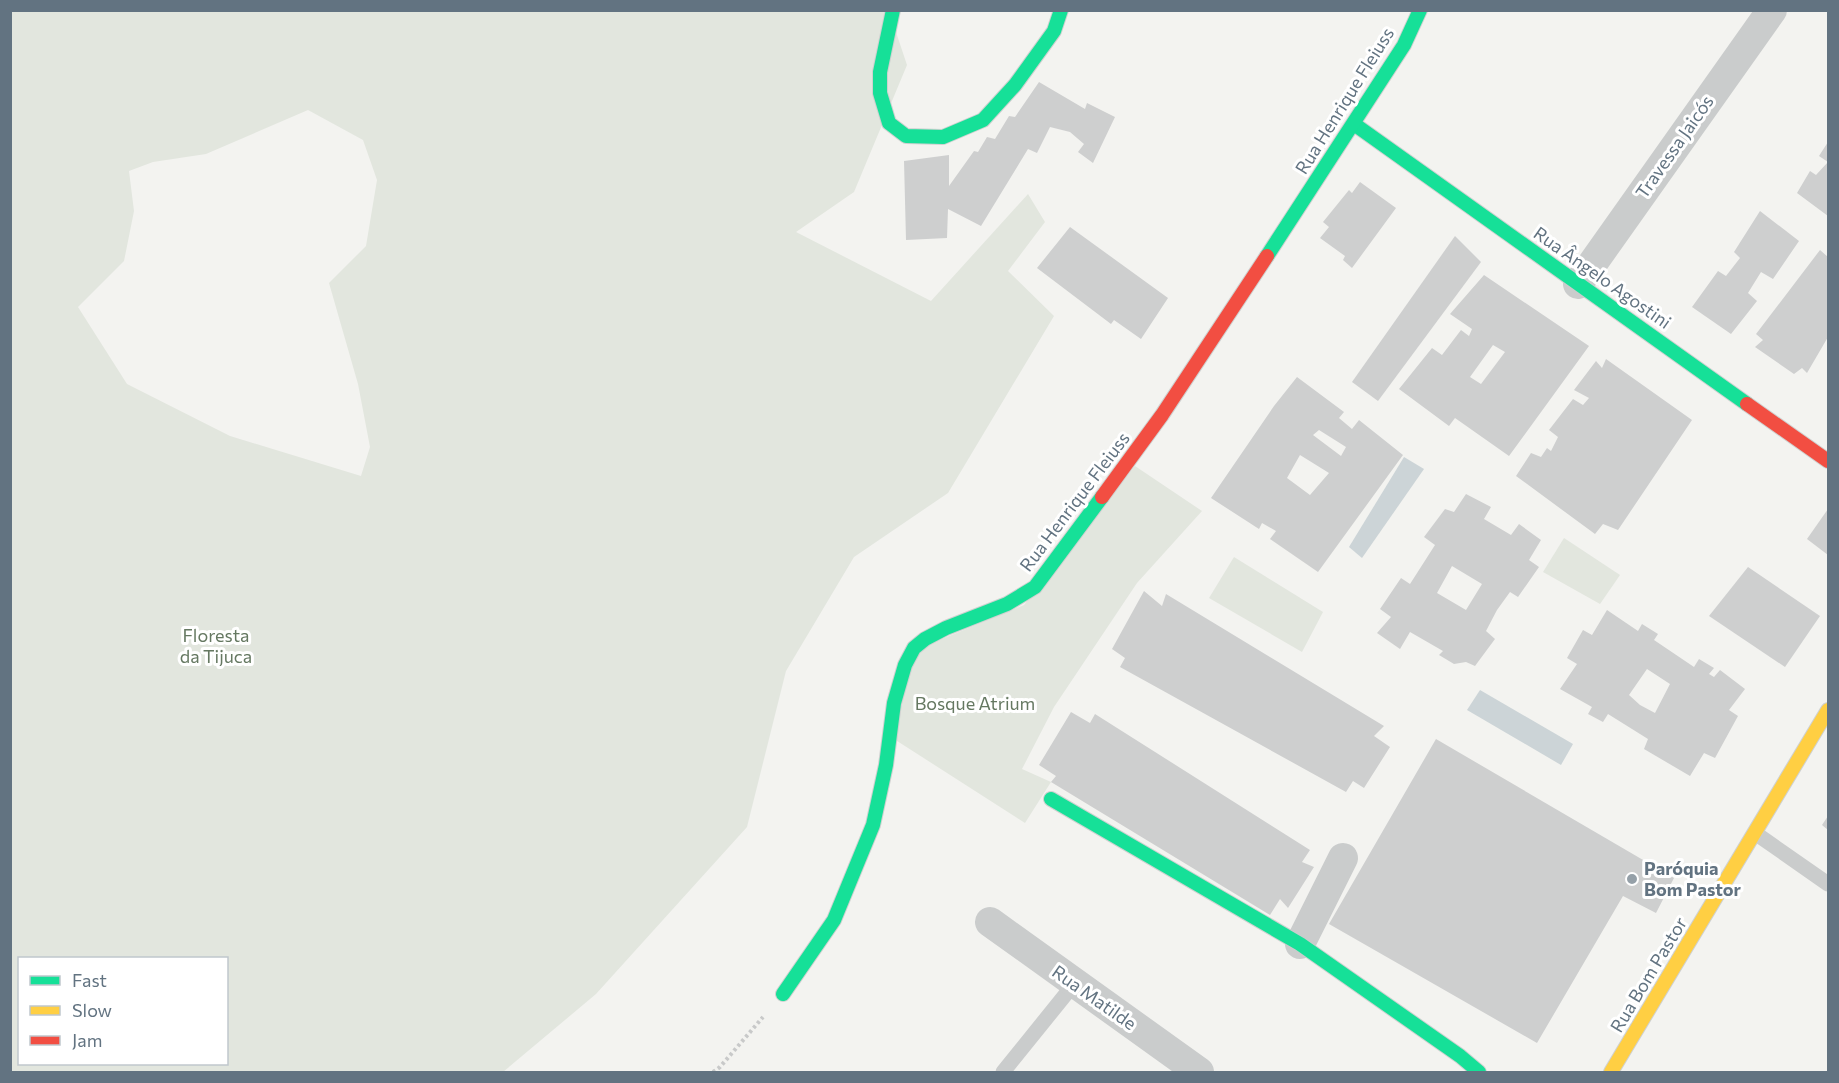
<svg xmlns="http://www.w3.org/2000/svg" width="1839" height="1083" viewBox="0 0 1839 1083" font-family="Commissioner,sans-serif">
<style>
.green{fill:#e2e6de;fill-rule:evenodd}
.water{fill:#ccd4d7}
.building{fill:#cecfcf;fill-rule:evenodd}
.lines{fill:none;stroke-linecap:round;stroke-linejoin:round}
.fast-casing{stroke:#cfd1d0;stroke-width:16}
.slow-casing{stroke:#cfd1d0;stroke-width:16}
.jam-casing{stroke:#cfd1d0;stroke-width:16}
.path{stroke:#c8c9c9;stroke-width:4;stroke-dasharray:3 3;stroke-linecap:butt}
.lane{stroke:#cacccc;stroke-width:15}
.street{stroke:#cacccc;stroke-width:30}
.fast{stroke:#16e098;stroke-width:14}
.slow{stroke:#ffcf43;stroke-width:14}
.jam{stroke:#f24e42;stroke-width:14}
.poi-dot{fill:#95a0a8;stroke:#fff;stroke-width:2}
.labels{text-anchor:middle;stroke-width:6;stroke-linejoin:round;paint-order:stroke}
.street-label{font-size:18px;fill:#627381;stroke:#fff}
.park-label{font-size:18px;fill:#657861;stroke:#fff}
.poi-label{font-size:18px;font-weight:bold;fill:#627381;stroke:#fff;text-anchor:start}
</style>
<rect width="100%" height="100%" fill="#f3f3f0"/>
<g class="green">
<path d="M10 11H889L907 65 854 192 796 232 931 301 1028 194 1045 222 1008 271 1054 316 948 493 854 557 786 671 747 827 596 994 503 1072H11ZM308 110 363 140 377 180 366 246 329 283 358 384 370 447 361 476 230 436 127 384 78 307 124 261 134 211 129 171 153 162 206 154ZM20 958H226V1064H20Z"/>
<path d="M1135 466 1202 511 1137 583 1054 707 1022 769 1051 782 1025 823 894 739 913 651 1024 605Z"/>
<path d="M1564 538 1620 575 1600 604 1543 572Z"/>
<path d="M1234 557 1323 612 1302 652 1209 598Z"/>
</g>
<g class="water">
<path d="M1404 457 1424 469 1362 558 1349 547Z"/>
<path d="M1480 690 1573 744 1561 765 1467 710Z"/>
</g>
<g class="building">
<path d="M1039 82 1085 109 1087 103 1115 117 1093 163 1078 152 1084 144 1070 132 1050 127 1037 153 1028 149 981 226 948 209 947 238 906 240 904 161 949 155V186L974 151 978 152 987 137 995 139 1009 116 1015 117Z"/>
<path d="M1828 142V216L1797 193 1810 171 1816 175 1828 162 1819 156Z"/>
<path d="M1360 182 1396 208 1352 268 1343 260 1345 256 1320 238 1329 227 1323 222 1349 190 1352 193Z"/>
<path d="M1760 211 1799 241 1773 279 1761 272 1748 293 1757 301 1731 334 1692 307 1718 271 1726 276 1740 258 1734 252Z"/>
<path d="M1070 227 1168 298 1141 339 1114 320 1111 324 1037 268Z"/>
<path d="M1455 236 1481 262 1378 401 1352 382Z"/>
<path d="M1820 250 1828 257V337L1807 373 1802 368 1794 374 1755 347 1763 340 1756 334Z"/>
<path d="M1484 275 1589 346 1509 456 1455 418 1449 426 1399 389 1432 348 1442 355 1461 330 1469 336 1472 329 1450 314ZM1493 345 1505 352 1481 384 1470 377Z"/>
<path d="M1606 359 1692 420 1618 530 1603 524 1595 534 1516 476 1531 453 1541 457 1547 448 1551 451 1558 437 1549 430 1573 399 1583 405 1589 398 1574 390 1596 361 1602 368Z"/>
<path d="M1297 377 1344 412 1339 418 1352 429 1359 420 1403 455 1318 572 1270 539 1276 531 1262 523 1259 529 1211 498 1274 406ZM1319 430 1346 447 1341 456 1313 435ZM1300 455 1329 473 1310 495 1287 478Z"/>
<path d="M1466 494 1491 507 1484 519 1511 535 1519 524 1541 540 1529 560 1539 567 1518 597 1510 592 1497 610 1486 631 1495 639 1475 666 1466 662 1454 664 1439 655 1443 651 1410 632 1400 649 1377 633 1391 617 1380 609 1401 578 1410 584 1435 545 1424 537 1445 509 1454 512ZM1452 566 1482 584 1466 610 1437 593Z"/>
<path d="M1828 509V555L1807 539Z"/>
<path d="M1748 567 1820 616 1785 667 1709 616Z"/>
<path d="M1144 591 1162 606 1166 594 1384 726 1374 736 1390 747 1364 788 1353 781 1346 792 1120 667 1125 658 1112 649Z"/>
<path d="M1607 610 1638 631 1642 624 1658 634 1654 640 1694 667 1699 659 1714 668 1709 674 1714 677 1720 670 1745 689 1729 710 1738 716 1715 758 1704 753 1690 776 1644 749 1648 739 1608 714 1603 722 1588 714 1592 707 1560 689 1577 664 1567 658 1583 630 1592 635ZM1647 669 1670 684 1655 713 1640 705 1629 695Z"/>
<path d="M1071 712 1090 723 1095 714 1310 850 1302 862 1314 867 1288 908 1280 899 1270 915 1051 782 1056 776 1039 765Z"/>
<path d="M1436 739 1674 878 1656 913 1623 896 1537 1043 1329 924Z"/>
<path d="M1828 816V830L1822 825Z"/>
</g>
<g class="lines">
<defs>
<g id="fast">
<path d="M893 10 880 72V93L889 123 906 136 943 137 983 120 1015 85 1054 31 1061 10"/>
<path d="M1354 124 1747 404"/>
<path d="M1267 256 1404 45 1420 10"/>
<path d="M1051 799 1300 944 1460 1056 1479 1072"/>
<path d="M783 994 834 920 873 825 886 765 894 703 905 665 914 648 925 639 946 628 1007 604 1035 587 1102 497"/>
</g>
<path id="slow" d="M1611 1072 1828 710"/>
<g id="jam">
<path d="M1747 404 1828 461"/>
<path d="M1102 497 1162 415 1267 256"/>
</g>
</defs>
<use href="#fast" class="fast-casing"/>
<use href="#slow" class="slow-casing"/>
<use href="#jam" class="jam-casing"/>
<path class="path" d="M713 1072 720 1067 763 1017"/>
<g class="lane">
<path d="M1755 833 1828 884"/>
<path d="M1003 1072 1074 984"/>
</g>
<g class="street">
<path d="M1578 284 1772 10"/>
<path d="M990 922 1199 1072"/>
<path d="M1300 944 1343 858"/>
</g>
<use href="#fast" class="fast"/>
<use href="#slow" class="slow"/>
<use href="#jam" class="jam"/>
</g>
<circle class="poi-dot" cx="1632" cy="879" r="6"/>
<g class="labels">
<g class="street-label">
<text transform="translate(1345 101) rotate(-58)" y="6">Rua Henrique Fleiuss</text>
<text transform="translate(1675 147) rotate(-55)" y="6">Travessa Jaicós</text>
<text transform="translate(1602 278) rotate(35)" y="6">Rua Ângelo Agostini</text>
<text transform="translate(1075 502) rotate(-53)" y="6">Rua Henrique Fleiuss</text>
<text transform="translate(1649 975) rotate(-59)" y="6">Rua Bom Pastor</text>
<text transform="translate(1094 998) rotate(35)" y="6">Rua Matilde</text>
</g>
<g class="park-label">
<text x="216" y="642">Floresta<tspan x="216" dy="21">da Tijuca</tspan></text>
<text x="975" y="710">Bosque Atrium</text>
</g>
<g class="poi-label">
<text x="1644" y="875">Paróquia<tspan x="1644" dy="21">Bom Pastor</tspan></text>
</g>
</g>
<rect width="1839" height="1083" fill="none" stroke="#627381" stroke-width="24"/>
<rect x="18" y="957" width="210" height="108" fill="#ffffff" stroke="#c0c7cd" stroke-width="1.5"/>
<rect x="30" y="976" width="30" height="9" fill="#16e098" stroke="#c0c7cd" stroke-width="1.5"/>
<text x="72" y="987" font-size="18" fill="#627381">Fast</text>
<rect x="30" y="1006" width="30" height="9" fill="#ffcf43" stroke="#c0c7cd" stroke-width="1.5"/>
<text x="72" y="1017" font-size="18" fill="#627381">Slow</text>
<rect x="30" y="1036" width="30" height="9" fill="#f24e42" stroke="#c0c7cd" stroke-width="1.5"/>
<text x="72" y="1047" font-size="18" fill="#627381">Jam</text>
</svg>
